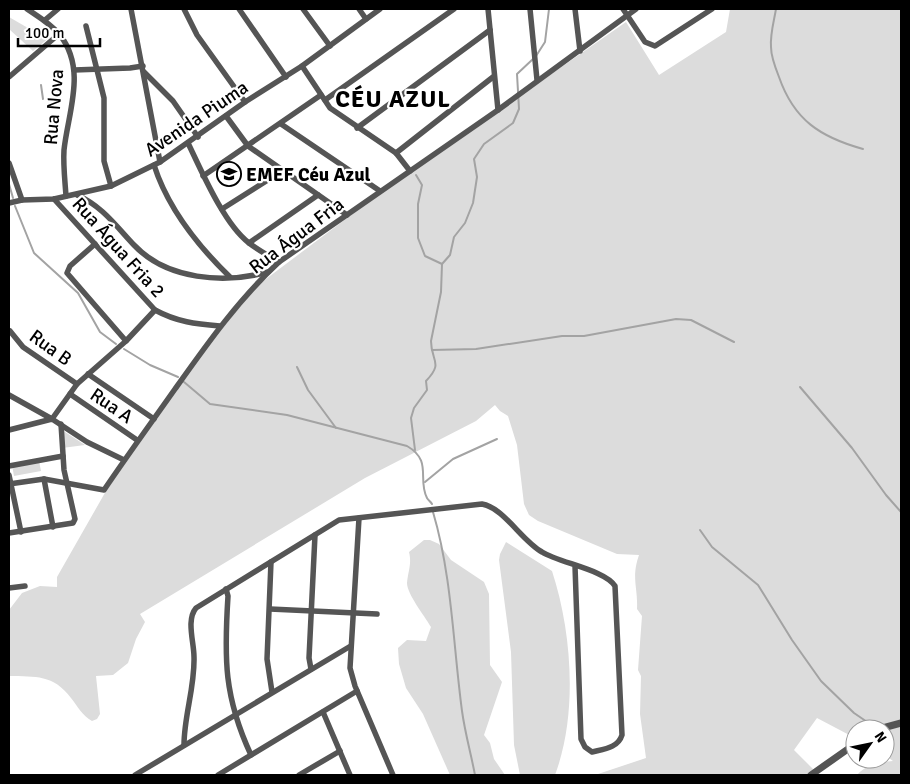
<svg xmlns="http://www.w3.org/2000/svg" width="910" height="784" viewBox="0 0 910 784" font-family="Signika,sans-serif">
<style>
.green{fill:#dcdcdc}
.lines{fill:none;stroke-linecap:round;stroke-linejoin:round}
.stream{stroke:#a3a3a3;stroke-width:2}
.minor{stroke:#555;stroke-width:5.5}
.tertiary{stroke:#555;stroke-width:7}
.labels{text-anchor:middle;stroke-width:4.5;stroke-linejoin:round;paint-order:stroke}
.street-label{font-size:19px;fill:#000;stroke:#fff}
.poi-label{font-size:19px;font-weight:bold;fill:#000;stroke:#fff;text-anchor:start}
.district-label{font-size:24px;font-weight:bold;letter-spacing:1px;fill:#000;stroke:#fff}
</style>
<rect width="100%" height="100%" fill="#fff"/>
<g class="green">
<path d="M730 9H901V775H857C867 764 878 762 893 761L885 755V729H855V738L817 718 794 750 819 775H595L646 758 640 714 641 676 638 670 642 616 637 609C638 587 631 578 639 555L617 554 538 521 529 515 524 504 517 445 508 416 500 411 495 405 476 421 365 478 140 614 145 622 136 639 128 663 113 675 96 676 100 714 97 719 92 721C82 715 78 707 71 698 53 674 36 677 9 676V610L22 593 40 586 57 587V577L106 491 198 357 258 285 371 200 626 22 659 75 726 32Z"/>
<path d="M9 17 28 28 44 29 50 37 33 51 9 29Z"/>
<path d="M59 428 85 445 62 448Z"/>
<path d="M39 461 41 471 14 476 12 465Z"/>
<path d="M424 540H430L439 544 451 560 484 582 489 594 490 665 502 682 484 735 490 743 494 759 505 775H450L423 714 406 688 399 664 398 648 407 640 426 641 431 627C424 615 407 594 407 583 408 571 412 564 409 552Z"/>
<path d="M506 542 552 571C572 632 578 714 555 775H520L514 745 511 652 499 560 500 554Z"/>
</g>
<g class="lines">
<g class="stream">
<path d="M776 9C774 21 770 34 771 47 771 57 775 67 779 77 794 120 820 137 863 149"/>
<path d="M536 56 545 42 549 9"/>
<path d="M41 85 43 99"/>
<path d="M416 175 422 185 418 204V238L425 256 442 264"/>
<path d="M9 184 13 198"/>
<path d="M15 206 34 253 78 293 100 332 116 344"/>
<path d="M124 349 150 365 178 377"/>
<path d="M432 350 476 349 562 336H584L676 319 691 320 734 342"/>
<path d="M297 367 308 390 336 428"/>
<path d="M184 382 210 404 287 415 407 446C433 461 417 479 427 498 428 500 431 502 432 504"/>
<path d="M800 387 852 448 886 495 901 512"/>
<path d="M415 450 411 418 414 408 427 390 426 381C444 362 431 362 431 341L441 292 442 264 450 255 454 237 465 223 473 203 477 177 474 159 484 144 513 123 519 109 517 74 533 59"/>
<path d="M425 482 453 459 497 439"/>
<path d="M433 512C452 576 453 644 462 711 465 733 471 754 475 775"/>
<path d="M700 530 712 547 758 585 792 640 821 681 854 713 876 728"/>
</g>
<g class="minor">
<path d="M27 9C39 17 51 24 60 35 87 70 68 112 64 150 63 165 65 181 66 196"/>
<path d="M131 9 160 162"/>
<path d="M184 9 197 35 245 102"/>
<path d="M239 9 286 77"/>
<path d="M303 9 330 46"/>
<path d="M359 9 366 19"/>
<path d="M488 9 498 110"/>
<path d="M530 9 537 80"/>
<path d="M575 9 580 51"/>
<path d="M623 9 645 42 655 46 712 9"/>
<path d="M45 20 58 9"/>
<path d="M86 26 104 98V161L111 186"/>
<path d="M302 66 330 108 396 153 410 171"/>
<path d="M74 70 130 68 143 66"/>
<path d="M144 72 173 101 198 137"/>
<path d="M9 77 59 34"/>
<path d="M325 100 454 9"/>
<path d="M226 116 248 146 347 215"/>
<path d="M281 124 380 191"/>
<path d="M357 128 490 30"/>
<path d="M188 143C202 172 224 224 249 243 258 250 269 256 279 262"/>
<path d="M396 153 493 77"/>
<path d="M9 163 22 200"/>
<path d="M154 165C168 209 198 246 230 277"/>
<path d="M203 176 321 95"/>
<path d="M77 195C102 206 116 226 134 245 167 280 224 284 268 272"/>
<path d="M54 199 155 310C177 322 196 324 220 326"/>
<path d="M9 203 22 200 54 199 111 186 160 162 245 102 302 66 380 9"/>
<path d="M222 209 282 171"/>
<path d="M249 243 318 195"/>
<path d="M95 244 70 266 67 273 126 341"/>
<path d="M10 331 23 347 77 384"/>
<path d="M88 374 154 419"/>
<path d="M70 394 137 440"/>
<path d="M9 395 52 419 77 384 126 341 155 310"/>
<path d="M9 430 52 419 87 442 124 460"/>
<path d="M9 466 63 456"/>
<path d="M9 475 21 532"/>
<path d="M44 479 53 527"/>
<path d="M9 484 44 479 104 490C127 456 151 423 175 389 207 344 238 300 279 262L498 110 636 9"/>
<path d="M359 518 350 668 355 686 393 775"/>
<path d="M9 533 73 523 75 519 64 470 61 424"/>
<path d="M271 562 267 659 272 692"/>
<path d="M9 588 25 586"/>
<path d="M226 589 228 596C224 659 224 697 251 755"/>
<path d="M270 609 377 614"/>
<path d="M311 669 309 658 315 535"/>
<path d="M323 712 350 775"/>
<path d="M184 745C184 716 195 687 194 657 194 642 186 620 196 608L339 520 482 504C504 508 521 540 542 552 560 563 605 570 615 586L622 735C618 748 604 749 592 752L585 747 581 739 575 566"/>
<path d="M135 775 349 647"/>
<path d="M218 775 357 691"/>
<path d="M299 775 340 751"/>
</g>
<g class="tertiary">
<path d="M879 729 901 723"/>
<path d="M811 775 855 744"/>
</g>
</g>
<defs>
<symbol id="school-ring" viewBox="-11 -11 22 22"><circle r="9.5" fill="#fff" stroke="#000" stroke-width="1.5"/><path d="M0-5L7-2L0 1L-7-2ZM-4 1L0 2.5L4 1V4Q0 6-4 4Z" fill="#000"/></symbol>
</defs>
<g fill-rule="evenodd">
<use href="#school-ring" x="215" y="160" width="28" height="28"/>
</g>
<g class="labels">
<g class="street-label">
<text transform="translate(53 107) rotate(-85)" y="7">Rua Nova</text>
<text transform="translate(196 118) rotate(-34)" y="7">Avenida Piuma</text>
<text transform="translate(296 235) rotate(-37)" y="7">Rua Água Fria</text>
<text transform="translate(119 247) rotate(48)" y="7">Rua Água Fria 2</text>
<text transform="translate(51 347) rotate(36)" y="7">Rua B</text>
<text transform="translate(112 405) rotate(34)" y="7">Rua A</text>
</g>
<g class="poi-label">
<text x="246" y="181">EMEF Céu Azul</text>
</g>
<g class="district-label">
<text x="393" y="107">CÉU AZUL</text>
</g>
</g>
<rect width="910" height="784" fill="none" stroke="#000000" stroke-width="20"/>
<g transform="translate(870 744) rotate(57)"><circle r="24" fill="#ffffff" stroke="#999999"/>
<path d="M0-4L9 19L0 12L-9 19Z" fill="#000000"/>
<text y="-8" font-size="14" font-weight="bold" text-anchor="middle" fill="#000000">N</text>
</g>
<path d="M18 38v8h82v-8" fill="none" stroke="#000000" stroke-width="2.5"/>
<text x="25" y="38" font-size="15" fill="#000000" stroke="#ffffff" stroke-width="4" paint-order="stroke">100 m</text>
</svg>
